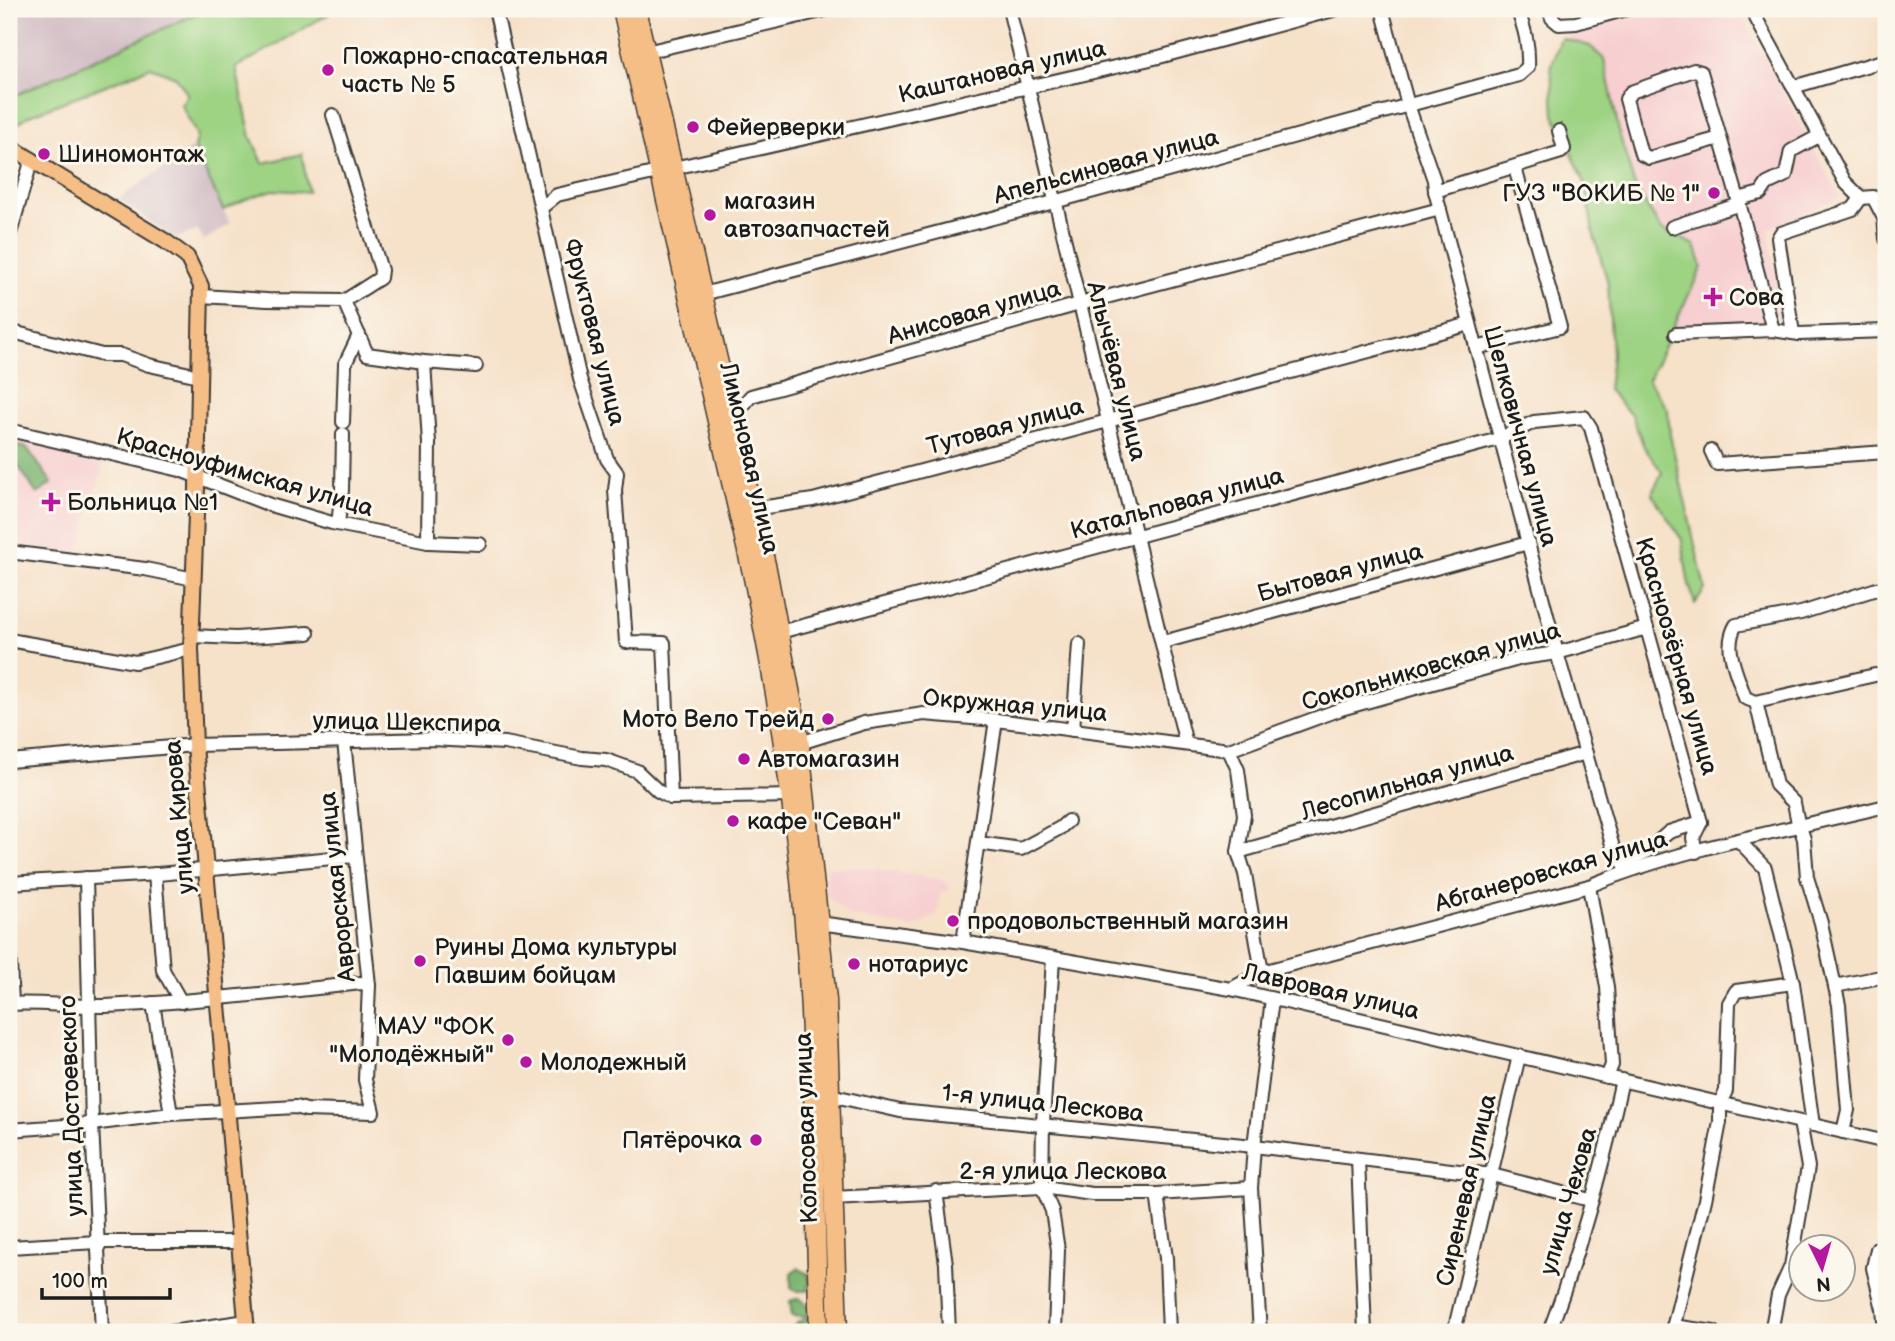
<svg xmlns="http://www.w3.org/2000/svg" width="1895" height="1341" viewBox="0 0 1895 1341" font-family="'Balsamiq Sans',sans-serif">
<style>
.built{fill:#f7cfd0}
.industrial{fill:#d2bdc5}
.green{fill:#9ed384;stroke:#5d7850;stroke-width:2}
.forest{fill:#7eb572;stroke:#4d6847;stroke-width:2}
.lines{fill:none;stroke-linecap:round;stroke-linejoin:round}
.minor-casing{stroke:#3d3a36;stroke-width:16}
.major-casing{stroke:#3d3a36;stroke-width:18}
.highway-casing{stroke:#3d3a36;stroke-width:21}
.minor{stroke:#fff;stroke-width:12}
.major{stroke:#f6be87;stroke-width:14}
.highway{stroke:#f6be87;stroke-width:18}
.poi-dot{fill:#b5179e;stroke:#fbf7ec;stroke-width:2.5}
.labels{text-anchor:middle;stroke-width:6;stroke-linejoin:round;paint-order:stroke}
.poi-label{font-size:24px;fill:#1c1c1c;stroke:#fbf7ec;text-anchor:start}
.street-label{font-size:24px;fill:#1c1c1c;stroke:#fbf7ec}
</style>
<rect width="100%" height="100%" fill="#fbf7ec"/>
<filter id="ink" filterUnits="userSpaceOnUse"><feTurbulence type="fractalNoise" baseFrequency=".0143" numOctaves="2"/><feDisplacementMap in="SourceGraphic" scale="14" xChannelSelector="R" yChannelSelector="G"/><feConvolveMatrix kernelMatrix="1 2 1 2 8 2 1 2 1" color-interpolation-filters="sRGB"/></filter>
<filter id="wash" filterUnits="userSpaceOnUse"><feTurbulence type="fractalNoise" baseFrequency=".00686" numOctaves="4" result="noise"/><feDisplacementMap in="SourceGraphic" scale="28" xChannelSelector="R" yChannelSelector="G"/><feGaussianBlur stdDeviation="1.57" result="paint"/><feColorMatrix in="noise" values="0 0 0 0 0 0 0 0 0 0 0 0 0 0 0 0 0 1.4 0 .05"/><feComposite in="paint" operator="in"/></filter>
<g filter="url(#wash)">
<rect width="100%" height="100%" fill="#f6e1c9"/>
<g class="built">
<path d="M1662 9H1738L1840 197 1768 229 1783 318 1650 328 1567 32Z"/>
<path d="M9 439 104 462 78 554 9 543Z"/>
<path d="M827 867H863L942 880 950 887 949 890 940 892 937 915 912 928 850 916 826 895Z"/>
</g>
<g class="industrial">
<path d="M9 9H207L14 96 9 86Z"/>
<path d="M194 147 230 224 204 240 198 230 175 239 119 199Z"/>
</g>
<g class="green">
<path d="M207 9H337L236 68 251 137 263 163 302 154 308 192 273 190 246 199 223 210 194 147 197 136 181 104 188 95 176 77 151 67 28 116 15 126 9 123V98Z"/>
<path d="M1561 38 1590 46 1604 59 1620 136 1635 187 1662 230 1695 245 1702 267 1648 380 1668 410 1670 435 1705 589 1695 604 1688 580 1682 540 1652 494 1662 472 1644 447 1632 416 1608 390 1612 355 1608 283 1593 232 1585 183 1554 114 1551 67Z"/>
</g>
<g class="forest">
<path d="M9 444 27 448 52 483 37 494 9 452Z"/>
<path d="M798 1268 808 1274 810 1282 808 1291H796L791 1288V1273Z"/>
<path d="M799 1298 809 1306V1311L805 1317 792 1316 790 1301Z"/>
<path d="M811 1317 812 1332H793V1327L798 1322Z"/>
</g>
</g>
<g filter="url(#ink)">
<g class="lines">
<defs>
<g id="minor">
<path d="M495 9 580 379 607 459 617 473 615 490 626 642 664 643 671 798"/>
<path d="M1009 9 1186 744"/>
<path d="M1382 9 1408 105 1434 180 1435 191 1557 653 1614 851 1629 870"/>
<path d="M1549 9 1552 18 1559 24 1576 23 1627 9"/>
<path d="M1751 9 1845 182 1861 198 1873 197 1884 218 1886 239"/>
<path d="M646 52 830 9"/>
<path d="M1793 87 1886 60"/>
<path d="M1720 138 1649 158 1641 154 1626 99 1631 92 1694 70 1701 72 1738 199 1773 330"/>
<path d="M674 168 1159 57 1337 9"/>
<path d="M1435 191 1561 152 1564 149 1559 131"/>
<path d="M1738 199 1761 193 1767 184 1786 175 1791 151 1819 136"/>
<path d="M542 207 557 195 658 172"/>
<path d="M1672 227 1740 204"/>
<path d="M9 237 32 159"/>
<path d="M703 294 1054 202 1519 75 1528 67C1529 45 1525 29 1517 9"/>
<path d="M201 296 267 300 344 301 380 278 381 270 333 115"/>
<path d="M344 301 367 354 424 362 476 366"/>
<path d="M9 331 102 355H121L149 365 199 376"/>
<path d="M1793 333 1778 238 1781 233 1853 209 1861 198"/>
<path d="M1676 334 1773 330 1799 334 1886 331"/>
<path d="M1476 348 1560 327 1515 168"/>
<path d="M424 362 429 443 428 542"/>
<path d="M732 418 751 396 1076 305 1440 209"/>
<path d="M343 422 345 364 359 335"/>
<path d="M9 430 180 470 270 505 332 523 428 542 480 544"/>
<path d="M1711 451 1717 464 1886 452"/>
<path d="M753 509 813 500 1470 324"/>
<path d="M338 524 342 490 343 434"/>
<path d="M9 552 145 569 194 579"/>
<path d="M780 632 1499 439 1534 422 1584 417 1591 428 1701 822 1669 832 1646 852 1623 862"/>
<path d="M192 636 236 638 308 633"/>
<path d="M9 640 135 662 191 649"/>
<path d="M1163 642 1528 543"/>
<path d="M1756 702 1875 675"/>
<path d="M1073 730 1079 644"/>
<path d="M800 743 864 723 924 714 996 720 1229 750 1341 709 1522 658 1557 653 1647 628"/>
<path d="M1229 750 1238 770 1244 815 1238 852 1245 874 1262 972"/>
<path d="M9 761 195 745 432 739 505 743 582 758 606 760 637 771 658 791 671 798 792 796"/>
<path d="M1800 827 1804 839 1807 877 1821 923 1839 1005 1848 1110 1843 1132"/>
<path d="M1799 828 1794 803 1776 785 1756 702 1745 698C1738 675 1722 648 1736 625L1801 613 1886 586"/>
<path d="M1738 840 1765 868 1793 983 1813 1125"/>
<path d="M978 843 1021 849 1060 828 1068 821"/>
<path d="M1238 852 1586 753"/>
<path d="M1696 852 1693 838 1701 822"/>
<path d="M155 874 163 970 181 1002"/>
<path d="M86 878 92 1124 102 1332"/>
<path d="M9 883 158 874 355 856"/>
<path d="M1589 886 1607 987 1612 1065 1607 1077"/>
<path d="M811 922 963 942 1231 989 1886 1142"/>
<path d="M963 942 996 720"/>
<path d="M9 944 12 1004"/>
<path d="M1053 958 1043 1123 1042 1187 1052 1211 1058 1250 1055 1332"/>
<path d="M1835 986 1886 976"/>
<path d="M1231 989 1262 972 1589 886C1684 847 1787 830 1886 806"/>
<path d="M153 1003 171 1114"/>
<path d="M9 1004C41 1002 73 1007 105 1006 191 1002 276 993 361 983L369 985"/>
<path d="M830 1095 900 1111 1254 1146 1492 1175 1590 1200"/>
<path d="M9 1130 92 1124 171 1114 296 1107 306 1110 373 1112 365 1080 369 985 344 741"/>
<path d="M1358 1159 1365 1332"/>
<path d="M936 1191 946 1264 949 1332"/>
<path d="M1157 1194 1166 1258 1169 1332"/>
<path d="M833 1198 1042 1187 1092 1194H1157L1251 1188"/>
<path d="M9 1247 98 1242H240"/>
<path d="M1673 1326 1714 1332"/>
<path d="M171 1332 247 1321"/>
<path d="M1260 1332 1251 1188 1254 1146 1272 999"/>
<path d="M1454 1332 1519 1056"/>
<path d="M1549 1332C1580 1251 1603 1165 1622 1080"/>
<path d="M1672 1332 1705 1200 1720 1122V1103L1726 1091 1729 1003 1736 991 1793 983"/>
<path d="M1771 1332 1778 1295 1791 1266 1808 1167 1800 1122"/>
<path d="M1885 1332 1883 1309 1873 1268 1877 1249 1886 1243"/>
</g>
<path id="major" d="M9 146 165 241 187 257 201 286 197 488 191 649 195 745 247 1332"/>
<g id="highway">
<path d="M622 9 752 573C779 701 798 830 807 961 816 1084 814 1209 819 1332"/>
<path d="M636 9 767 569 799 737 827 1000 838 1332"/>
</g>
</defs>
<use href="#minor" class="minor-casing"/>
<use href="#major" class="major-casing"/>
<use href="#highway" class="highway-casing"/>
<use href="#minor" class="minor"/>
<use href="#major" class="major"/>
<use href="#highway" class="highway"/>
</g>
</g>
<g class="poi-dot">
<circle cx="328" cy="70" r="7"/>
<circle cx="693" cy="127" r="7"/>
<circle cx="44" cy="154" r="7"/>
<circle cx="1714" cy="193" r="7"/>
<circle cx="710" cy="215" r="7"/>
<path d="M1709.5 286.5h7v7h7v7h-7v7h-7v-7h-7v-7h7z"/>
<path d="M47.5 491.5h7v7h7v7h-7v7h-7v-7h-7v-7h7z"/>
<circle cx="828" cy="719" r="7"/>
<circle cx="744" cy="759" r="7"/>
<circle cx="733" cy="821" r="7"/>
<circle cx="953" cy="921" r="7"/>
<circle cx="420" cy="961" r="7"/>
<circle cx="854" cy="964" r="7"/>
<circle cx="508" cy="1040" r="7"/>
<circle cx="526" cy="1062" r="7"/>
<circle cx="756" cy="1140" r="7"/>
</g>
<g class="labels">
<g class="poi-label">
<text x="342" y="64">Пожарно-спасательная<tspan x="342" dy="28">часть № 5</tspan></text>
<text x="707" y="135">Фейерверки</text>
<text x="58" y="162">Шиномонтаж</text>
<text x="1700" y="201" text-anchor="end">ГУЗ "ВОКИБ № 1"</text>
<text x="724" y="209">магазин<tspan x="724" dy="28">автозапчастей</tspan></text>
<text x="1729" y="305">Сова</text>
<text x="67" y="510">Больница №1</text>
<text x="814" y="727" text-anchor="end">Мото Вело Трейд</text>
<text x="758" y="767">Автомагазин</text>
<text x="747" y="829">кафе "Севан"</text>
<text x="967" y="929">продовольственный магазин</text>
<text x="434" y="955">Руины Дома культуры<tspan x="434" dy="28">Павшим бойцам</tspan></text>
<text x="868" y="972">нотариус</text>
<text x="494" y="1034" text-anchor="end">МАУ "ФОК<tspan x="494" dy="28">"Молодёжный"</tspan></text>
<text x="540" y="1070">Молодежный</text>
<text x="742" y="1148" text-anchor="end">Пятёрочка</text>
</g>
<g class="street-label">
<text transform="translate(1002 71) rotate(-13)" y="8">Каштановая улица</text>
<text transform="translate(1106 166) rotate(-15)" y="8">Апельсиновая улица</text>
<text transform="translate(974 312) rotate(-16)" y="8">Анисовая улица</text>
<text transform="translate(595 332) rotate(76)" y="8">Фруктовая улица</text>
<text transform="translate(1117 371) rotate(76)" y="8">Алычёвая улица</text>
<text transform="translate(1005 426) rotate(-15)" y="8">Тутовая улица</text>
<text transform="translate(1521 436) rotate(75)" y="8">Шелковичная улица</text>
<text transform="translate(750 458) rotate(77)" y="8">Лимоновая улица</text>
<text transform="translate(245 472) rotate(16)" y="8">Красноуфимская улица</text>
<text transform="translate(1177 503) rotate(-15)" y="8">Катальповая улица</text>
<text transform="translate(1340 572) rotate(-15)" y="8">Бытовая улица</text>
<text transform="translate(1677 656) rotate(74)" y="8">Красноозёрная улица</text>
<text transform="translate(1431 666) rotate(-16)" y="8">Сокольниковская улица</text>
<text transform="translate(1015 705) rotate(5)" y="8">Окружная улица</text>
<text transform="translate(407 722) rotate(1)" y="8">улица Шекспира</text>
<text transform="translate(1407 782) rotate(-16)" y="8">Лесопильная улица</text>
<text transform="translate(179 817) rotate(-95)" y="8">улица Кирова</text>
<text transform="translate(1551 871) rotate(-16)" y="8">Абганеровская улица</text>
<text transform="translate(337 887) rotate(-96)" y="8">Аврорская улица</text>
<text transform="translate(1331 991) rotate(13)" y="8">Лавровая улица</text>
<text transform="translate(1043 1103) rotate(6)" y="8">1-я улица Лескова</text>
<text transform="translate(71 1106) rotate(-92)" y="8">улица Достоевского</text>
<text transform="translate(806 1128) rotate(-92)" y="8">Колосовая улица</text>
<text x="1063" y="1179">2-я улица Лескова</text>
<text transform="translate(1466 1190) rotate(-77)" y="8">Сиреневая улица</text>
<text transform="translate(1568 1201) rotate(-74)" y="8">улица Чехова</text>
</g>
</g>
<rect width="1895" height="1341" fill="none" stroke="#fbf7ec" stroke-width="35"/>
<g transform="translate(1822 1268) rotate(175)"><circle r="33" fill="#fbf7ec" stroke="#a29f99" stroke-width="2"/>
<path d="M0-5L12 26L0 18L-12 26Z" fill="#b5179e"/>
<text y="-10" font-size="19" font-weight="bold" text-anchor="middle" fill="#1c1c1c">N</text>
</g>
<path d="M42 1288v10h128v-10" fill="none" stroke="#1c1c1c" stroke-width="3.5"/>
<text x="52" y="1288" font-size="21" fill="#1c1c1c" stroke="#fbf7ec" stroke-width="5" paint-order="stroke">100 m</text>
</svg>
